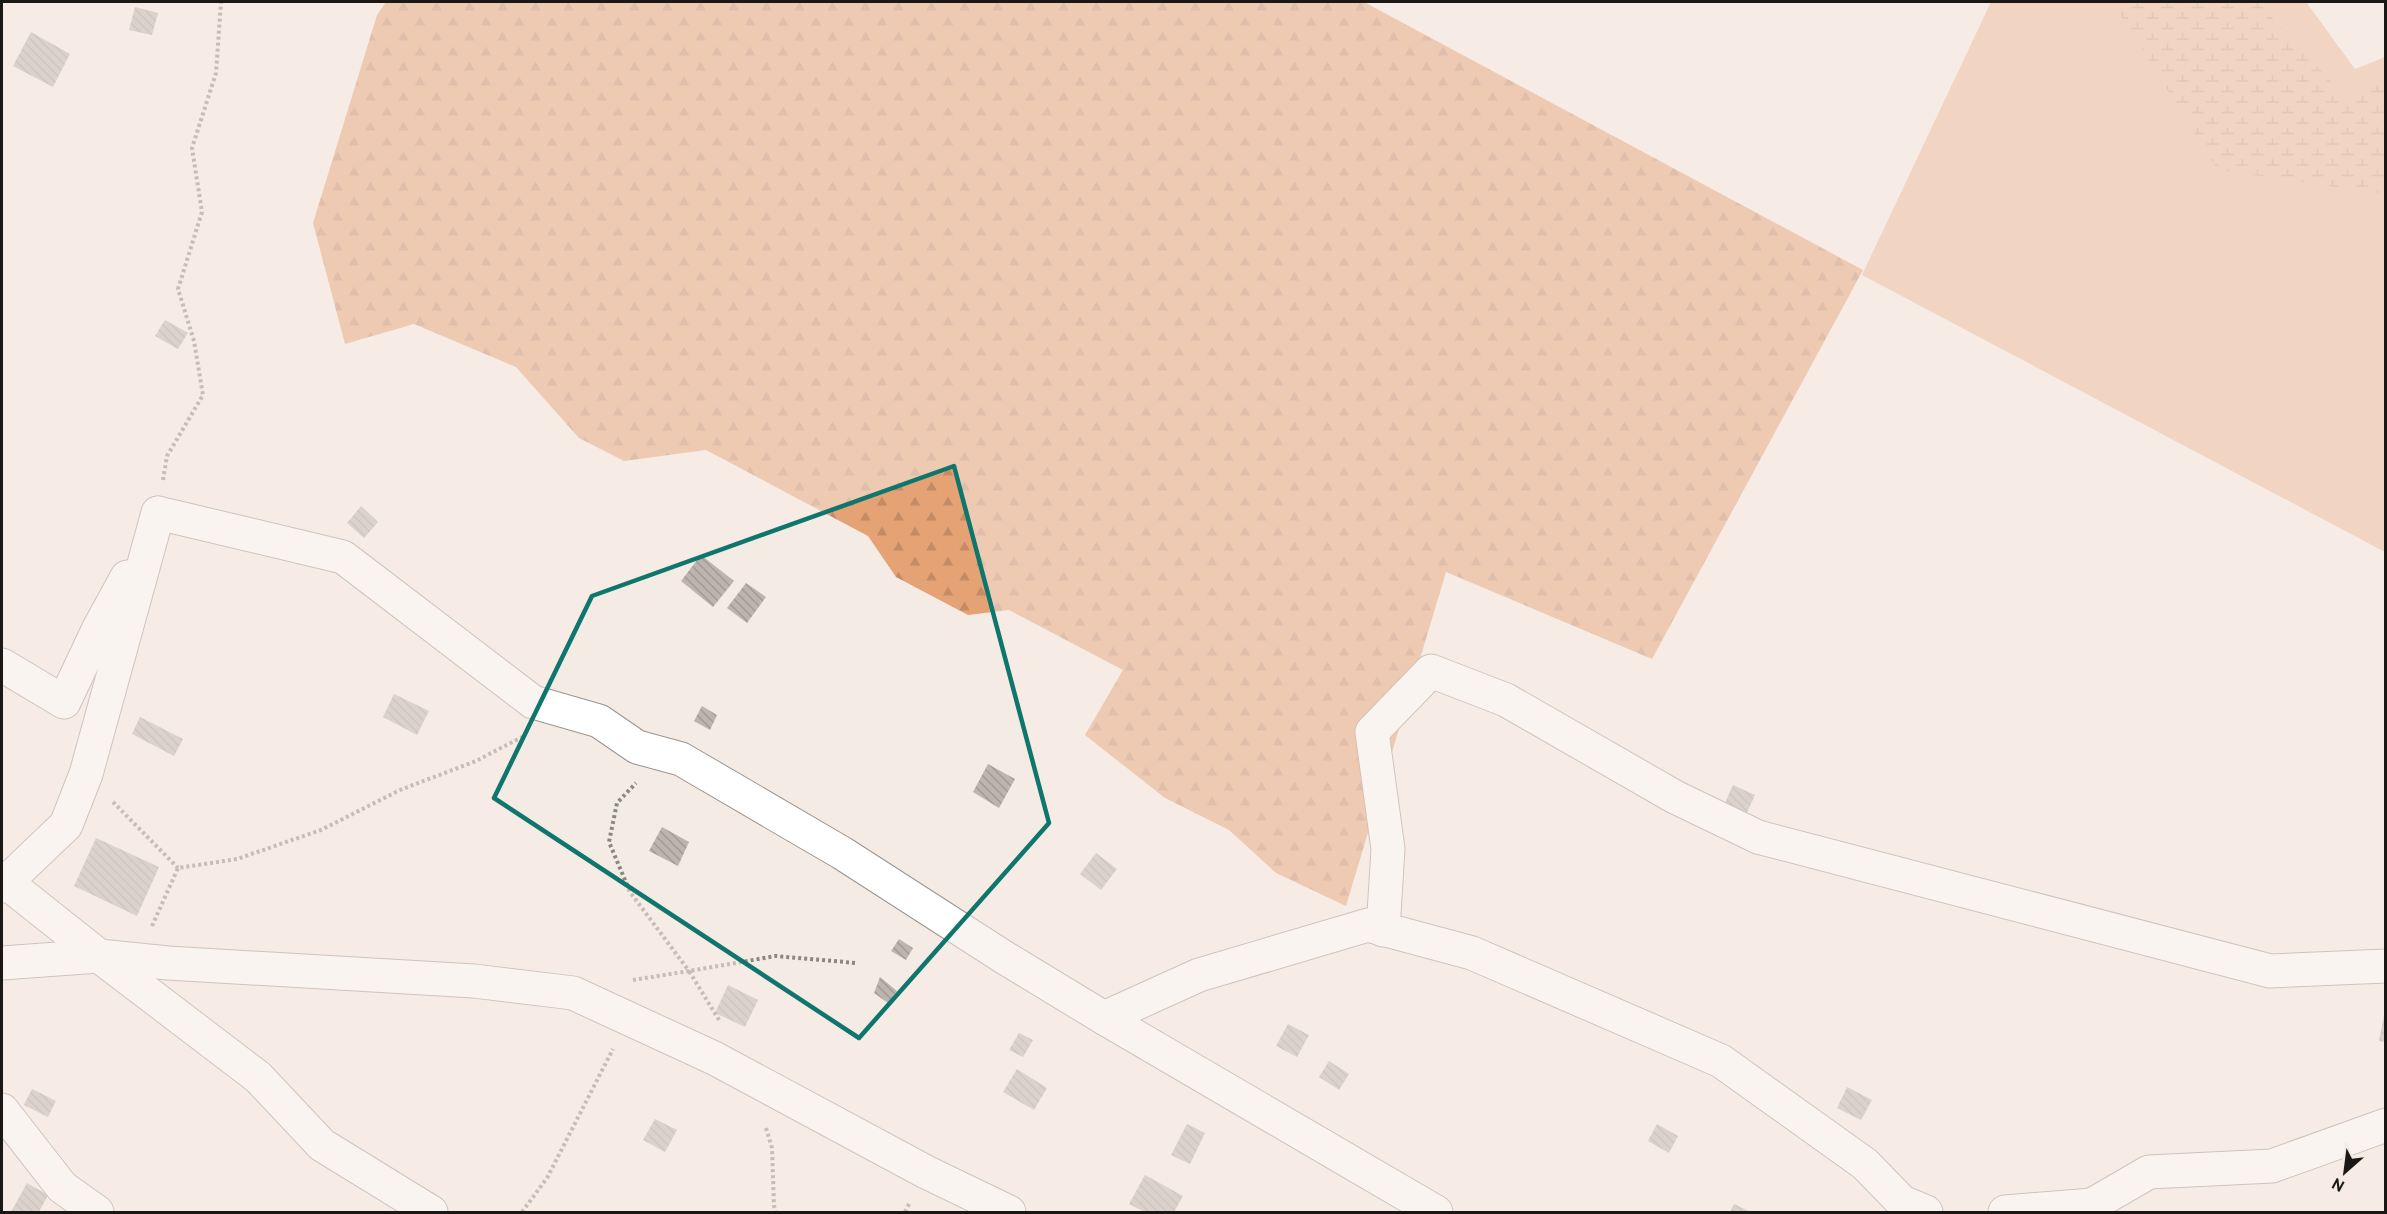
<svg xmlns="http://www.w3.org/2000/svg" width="2387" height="1214" viewBox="0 0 2387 1214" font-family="Overpass,sans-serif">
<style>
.grass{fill:#eab898}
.forest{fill:url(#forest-firs)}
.wetland{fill:url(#wetland-marsh)}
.building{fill:url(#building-back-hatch)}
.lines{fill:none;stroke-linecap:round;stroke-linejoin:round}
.minor-casing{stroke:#9e948e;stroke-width:35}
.path{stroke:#8c8681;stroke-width:4;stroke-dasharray:3 3;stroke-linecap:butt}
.minor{stroke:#fff;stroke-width:33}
.marked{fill:none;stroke:#0f766e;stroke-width:4.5;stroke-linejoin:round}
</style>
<defs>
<pattern id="forest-firs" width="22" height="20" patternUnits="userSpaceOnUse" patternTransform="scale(1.5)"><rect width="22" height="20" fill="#e5a275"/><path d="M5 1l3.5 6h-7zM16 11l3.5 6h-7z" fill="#c48b64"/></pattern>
<pattern id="wetland-marsh" width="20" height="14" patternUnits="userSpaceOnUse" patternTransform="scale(1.5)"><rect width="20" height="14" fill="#eab898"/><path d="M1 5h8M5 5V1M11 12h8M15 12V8" fill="none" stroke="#c89d82"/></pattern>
<pattern id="building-back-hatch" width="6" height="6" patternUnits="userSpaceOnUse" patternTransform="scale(1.5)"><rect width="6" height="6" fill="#bdb4ae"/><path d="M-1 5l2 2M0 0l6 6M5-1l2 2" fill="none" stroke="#a29a95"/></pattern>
</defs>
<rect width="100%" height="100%" fill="#f5ebe5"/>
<path class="grass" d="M1991 2H2306L2355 69 2385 57V552L1862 275Z"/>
<path class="forest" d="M386 2H1364L1863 270 1652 659 1446 572 1346 906 1276 873 1229 830 1165 798 1085 735 1123 670 1009 610 968 615 896 577 868 536 706 450 624 461 579 438 516 367 414 324 345 344 313 223 377 15Z"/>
<path class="wetland" d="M2112 2H2258L2346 98 2385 83V194L2218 170Z"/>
<g class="building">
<path d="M135 7 158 13 152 35 129 30Z"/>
<path d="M31 32 70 54 53 87 13 66Z"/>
<path d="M165 320 188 333 178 349 155 336Z"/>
<path d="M361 506 378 522 364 538 347 523Z"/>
<path d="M701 555 734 581 713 607 681 581Z"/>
<path d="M746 583 766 597 747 623 727 608Z"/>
<path d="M394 694 429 711 417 735 383 717Z"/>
<path d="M702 706 717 715 710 730 694 721Z"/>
<path d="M140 717 183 739 174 756 132 734Z"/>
<path d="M988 764 1015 779 999 808 973 792Z"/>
<path d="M1733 785 1755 795 1745 817 1723 807Z"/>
<path d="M662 827 689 842 678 866 649 851Z"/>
<path d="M96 838 159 867 137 916 74 886Z"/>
<path d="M1096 853 1117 869 1101 890 1080 874Z"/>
<path d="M899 939 913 948 906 960 891 951Z"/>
<path d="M880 977 897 991 888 1003 874 993Z"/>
<path d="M728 985 758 1000 745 1027 715 1013Z"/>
<path d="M2384 1015H2386V1042L2379 1041Z"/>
<path d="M1288 1024 1309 1035 1297 1057 1276 1046Z"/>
<path d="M1019 1033 1033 1040 1023 1057 1009 1050Z"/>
<path d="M1329 1061 1349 1074 1339 1090 1319 1077Z"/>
<path d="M1017 1069 1047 1088 1034 1110 1003 1092Z"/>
<path d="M1847 1087 1872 1100 1861 1120 1837 1108Z"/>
<path d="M32 1089 56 1101 48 1117 24 1105Z"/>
<path d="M655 1119 677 1130 665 1152 643 1140Z"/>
<path d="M1187 1124 1205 1133 1190 1164 1171 1155Z"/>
<path d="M1657 1124 1678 1136 1669 1153 1648 1141Z"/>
<path d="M1145 1175 1183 1196 1174 1212H1145L1129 1204Z"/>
<path d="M27 1183 48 1195 39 1212H11Z"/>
<path d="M1734 1204 1751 1212H1730Z"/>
</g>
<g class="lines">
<defs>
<g id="minor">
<path d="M158 513 343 557 533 702 599 721 637 747 681 759 842 853 1002 956 1104 1018 1436 1212"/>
<path d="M2 665 64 702 98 630 127 577"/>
<path d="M2 879 99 956 168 963 474 981 573 993 714 1058 926 1172 1009 1212"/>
<path d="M2 886 66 825 86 774 158 513"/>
<path d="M1383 930 1388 849 1372 732 1431 671 1506 700 1675 797 1758 837 2270 971 2386 966"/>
<path d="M2 963 99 956 258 1077 322 1145 431 1212"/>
<path d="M1104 1018 1199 975 1368 925 1472 953 1721 1061 1865 1164 1902 1202 1926 1212"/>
<path d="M2 1110 62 1187 97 1212"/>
<path d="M2005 1212 2092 1205 2149 1172 2272 1166 2386 1125"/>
</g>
</defs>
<use href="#minor" class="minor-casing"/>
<g class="path">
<path d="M163 480 167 456 203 395 194 341 178 289 202 212 192 148 216 73 221 2"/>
<path d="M113 802 178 868"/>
<path d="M152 926 178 868 237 859 321 830 400 790 476 761 522 737"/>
<path d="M633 980 689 971 630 892 609 842 617 803 636 783"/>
<path d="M719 1020 689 971 776 956 856 963"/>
<path d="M766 1128 772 1148 774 1206 776 1212"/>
<path d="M522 1212 547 1178 613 1049"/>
<path d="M905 1212 910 1202"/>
</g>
<use href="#minor" class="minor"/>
</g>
<path d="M0 0H2387V1214H0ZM954 466 1049 823 859 1038 494 798 592 596Z" fill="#f5ebe5" fill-opacity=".55" fill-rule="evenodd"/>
<path class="marked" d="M954 466 1049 823 859 1038 494 798 592 596Z"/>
<rect width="2387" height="1214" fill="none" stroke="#1a1715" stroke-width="6"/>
<g transform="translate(2345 1172) rotate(208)" stroke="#f5ebe5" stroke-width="4.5" paint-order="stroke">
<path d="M0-4.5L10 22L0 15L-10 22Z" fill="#1a1715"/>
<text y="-9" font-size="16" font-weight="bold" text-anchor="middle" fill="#1a1715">N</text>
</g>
</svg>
